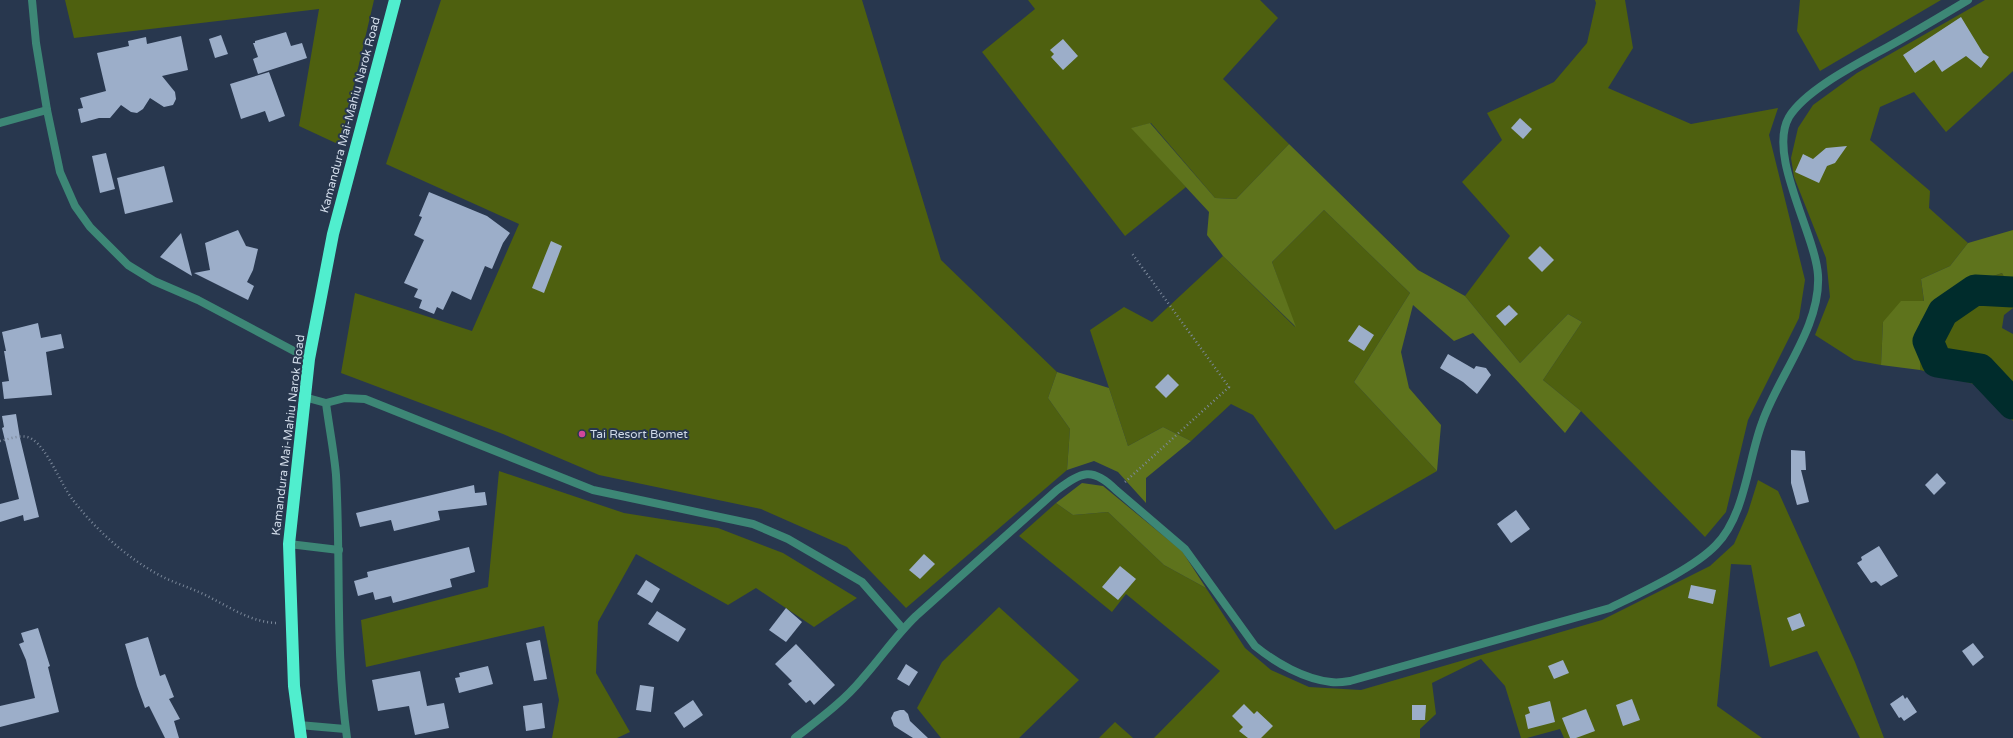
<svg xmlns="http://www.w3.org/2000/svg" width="2013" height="738" viewBox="0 0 2013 738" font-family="'Varela Round',sans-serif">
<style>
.green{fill:#4e600f}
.forest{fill:#5e731c}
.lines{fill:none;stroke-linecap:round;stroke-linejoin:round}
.river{stroke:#002c2c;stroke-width:31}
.building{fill:#9caec9}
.path{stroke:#7b889a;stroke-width:2.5;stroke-dasharray:1 3;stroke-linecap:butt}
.street{stroke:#3d8776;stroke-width:8}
.highway{stroke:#50eece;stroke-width:12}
.hotel-dot{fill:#d1479c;stroke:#28374e;stroke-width:1.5}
.labels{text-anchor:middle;stroke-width:4;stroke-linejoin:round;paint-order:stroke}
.street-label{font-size:12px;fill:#d0dae8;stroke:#28374e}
.poi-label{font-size:12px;fill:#d0dae8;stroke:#28374e;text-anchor:start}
</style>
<rect width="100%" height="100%" fill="#28374e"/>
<g class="green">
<path d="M65 0H374L340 145 299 126 319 9 74 38Z"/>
<path d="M441 0H862L941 260 1057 372 1048 398 1070 429 1067 470 906 608 847 547 761 509 599 475 503 434 341 373 355 293 472 331 519 224 386 164Z"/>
<path d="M1028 0H1260L1278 18 1223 79 1289 144 1236 199 1215 198 1151 123 1132 128 1186 187 1125 236 982 52 1035 9Z"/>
<path d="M1595 0H1625L1633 48 1608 88 1691 124 1778 108 1769 135 1805 280 1799 318 1748 420 1726 512 1705 537 1581 411 1543 380 1582 322 1568 314 1520 363 1465 296 1510 236 1462 182 1502 140 1487 113 1554 82 1587 43 1596 3Z"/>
<path d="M1800 0H1941L1820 71 1797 31Z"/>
<path d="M1985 0H2013V71L1946 132 1914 92 1880 107 1870 140 1930 191 1929 208 1968 243 1950 266 1921 279 1924 302 1883 322 1881 365 1854 360 1815 335 1830 297 1826 258 1794 177 1791 158 1798 128 1813 105 1857 73Z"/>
<path d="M1324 210 1410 293 1354 382 1437 471 1335 530 1253 415 1231 404 1191 441 1163 427 1128 446 1090 330 1124 307 1152 322 1223 256 1295 327 1272 262Z"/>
<path d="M2002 273 2013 293V308L2004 315 2002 328 2013 334V421L1974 384 1920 370V322L1944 293Z"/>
<path d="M499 471 624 513 718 528 783 553 857 598 814 627 756 588 728 605 636 554 598 622 596 673 630 732 617 738H552L559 700 544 626 366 667 361 620 488 587Z"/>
<path d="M1758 480 1778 491 1855 662 1884 738H1860L1817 651 1770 667 1751 565 1731 564 1717 706 1762 738H1564L1560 729 1527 738H1521L1505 686 1481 659 1432 683 1436 714 1420 729V738H1154L1220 671 1126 594 1112 612 1019 536 1056 503 1073 515 1108 512 1164 565 1206 588 1245 648 1271 670 1309 687 1361 690 1602 620 1710 566 1734 544 1748 512Z"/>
<path d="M999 607 1079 680 1019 738H941L917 708 942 662Z"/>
<path d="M1115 722 1133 738H1099Z"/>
</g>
<g class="forest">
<path d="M1150 123 1215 198 1236 199 1289 144 1418 270 1465 296 1520 363 1568 314 1582 322 1543 380 1581 411 1565 433 1473 333 1454 341 1413 305 1401 352 1409 388 1441 425 1437 471 1354 382 1410 293 1324 210 1272 262 1296 327 1223 256 1207 235 1209 212 1131 128Z"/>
<path d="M2013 230V293L2002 273 1944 293 1920 322V370L1881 365 1883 322 1901 301H1924L1921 279 1950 266 1968 243Z"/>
<path d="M1057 372 1109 388 1128 446 1163 427 1191 441 1146 478V503L1118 472 1094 461 1067 470 1070 429 1048 398Z"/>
<path d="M1082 483 1103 486 1182 551 1206 588 1164 565 1108 512 1073 515 1056 503Z"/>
</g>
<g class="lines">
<path class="river" d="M2013 292 1975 290 1943 312 1928 341 1937 362 1980 369 2013 404"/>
</g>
<g class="building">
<path d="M1961 17 1983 53 1989 57 1981 68 1966 56 1942 72 1934 60 1915 73 1903 55Z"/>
<path d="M286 32 291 46 302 43 307 58 258 74 253 59 258 57 253 43H255V41Z"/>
<path d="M221 35 228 54 215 58 209 39Z"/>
<path d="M181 36 188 70 162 76 175 92 176 99 173 105 164 107 150 98 143 109 137 113 131 112 121 105 110 118H99L81 123 78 109 83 108 80 98 106 91 97 53 129 46 128 41 146 37 147 44Z"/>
<path d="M1063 39 1078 56 1063 70 1051 57 1054 54 1050 50Z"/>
<path d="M269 72 285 116 269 122 265 111 241 119 230 84Z"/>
<path d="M1520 118 1532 129 1523 139 1511 128Z"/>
<path d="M1847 146 1835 163 1827 166 1819 183 1795 172 1803 154 1813 159 1826 148Z"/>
<path d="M106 153 115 189 100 193 92 156Z"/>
<path d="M164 166 173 202 125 214 117 178Z"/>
<path d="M429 192 487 216 510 233 503 243 492 269 485 266 471 300 452 291 443 310 437 307 434 314 419 308 422 300 414 297 418 289 404 283 424 240 414 235 422 217 419 216Z"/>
<path d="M238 230 246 246 258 249 253 270 247 282 254 286 248 300 194 273 210 270 205 243Z"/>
<path d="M181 233 192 276 160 257Z"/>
<path d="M551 241 562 246 544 293 532 288Z"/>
<path d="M1540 246 1554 260 1542 272 1528 258Z"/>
<path d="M1509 305 1518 314 1505 326 1496 316Z"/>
<path d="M38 323 41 338 61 334 64 348 46 352 52 395 4 399 2 382 9 381 4 351H6L2 332Z"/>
<path d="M1359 325 1374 335 1364 351 1348 341Z"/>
<path d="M1448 354 1474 369 1476 366 1486 368 1491 375 1477 394 1463 382 1440 368Z"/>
<path d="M1168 374 1179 385 1166 398 1155 387Z"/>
<path d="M16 414 20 438 39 517 24 521 23 515 0 522V504L19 499 2 428 4 427 2 416Z"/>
<path d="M1791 450 1805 451 1806 470H1801L1809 502 1797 505 1791 483Z"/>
<path d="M1937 473 1946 483 1934 495 1925 485Z"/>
<path d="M474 485 475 493 485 492 487 505 438 511 440 520 394 531 391 520 360 527 356 513Z"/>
<path d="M1516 510 1530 529 1511 543 1497 524Z"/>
<path d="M1879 546 1898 576 1881 586 1876 581 1871 583 1857 563 1862 560 1861 557Z"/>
<path d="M469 547 475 572 450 579 452 587 393 603 391 596 375 600 373 592 358 596 354 581 368 577 367 572Z"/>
<path d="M924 554 935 564 920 579 909 570Z"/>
<path d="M1120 566 1136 579 1118 600 1102 587Z"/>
<path d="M646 580 660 589 652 603 637 594Z"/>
<path d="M1691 585 1716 590 1713 604 1688 598Z"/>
<path d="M786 608 802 622 786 642 769 630Z"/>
<path d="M657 611 686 629 678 642 648 624Z"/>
<path d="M1800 613 1805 626 1792 631 1787 618Z"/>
<path d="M38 628 50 666 48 667 59 712 0 727V706L35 698 26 660 19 644 24 642 21 633Z"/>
<path d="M148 637 160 676 165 674 174 697 169 699 180 719 174 721 179 738H165L149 706 145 708 137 686 125 644Z"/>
<path d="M540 640 547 679 534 681 526 643Z"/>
<path d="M1973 643 1984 657 1973 666 1962 651Z"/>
<path d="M796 644 835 685 814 705 810 700 806 703 788 684 792 681 775 664Z"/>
<path d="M1563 660 1569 673 1554 679 1548 666Z"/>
<path d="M906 664 918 672 909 686 897 679Z"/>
<path d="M488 666 493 684 459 693 455 678 460 677 459 673Z"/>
<path d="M420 671 427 706 444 703 449 728 415 735 409 706 378 711 372 680Z"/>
<path d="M640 685 654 687 651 712 636 710Z"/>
<path d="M1903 695 1905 699 1907 697 1917 712 1904 721 1901 717 1899 718 1890 704Z"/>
<path d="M1632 699 1640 720 1623 726 1616 705Z"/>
<path d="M693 700 703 715 684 728 674 713Z"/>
<path d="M1550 701 1555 722 1528 729 1525 715 1530 713 1528 707Z"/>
<path d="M542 703 545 728 526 731 523 706Z"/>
<path d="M1244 704 1254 714 1257 711 1273 726 1261 738H1248L1239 731 1243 727 1232 716Z"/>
<path d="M1412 705H1426L1425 720H1412Z"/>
<path d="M1586 709 1595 731 1576 738H1570L1562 718Z"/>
<path d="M900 710H904L908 714 910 721 928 738H913L894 726 891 718 894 712Z"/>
</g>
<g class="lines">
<g class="path">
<path d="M0 441C10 439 23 433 32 439 48 449 61 485 73 500 96 530 126 557 159 575 176 584 195 589 211 598 233 609 253 623 279 623"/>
<path d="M1125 482 1229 387 1131 252"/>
</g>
<g class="street">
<path d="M32 0 36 43 47 110 60 172 75 206 90 227 128 265 154 281 198 300 309 359"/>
<path d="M0 123 47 110"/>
<path d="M304 397 326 403 345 398 365 399 593 490 753 524 788 539 862 582 903 629"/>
<path d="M326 403C329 427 334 451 336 475 341 562 335 651 347 738"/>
<path d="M289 544 339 550"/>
<path d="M299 725 345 729"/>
<path d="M795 738C818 720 843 702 862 679 881 658 896 635 916 616L1057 490C1082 472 1092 466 1116 490L1185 549 1255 646C1276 663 1304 679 1331 682 1337 683 1344 682 1350 681L1610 608C1640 593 1693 569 1716 545 1745 516 1748 460 1762 423 1778 376 1821 327 1818 275 1815 233 1767 155 1789 117 1807 88 1863 61 1893 44 1918 30 1943 15 1968 0"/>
</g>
<path class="highway" d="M301 738 294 686 289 544 309 359 333 234 395 0"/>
</g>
<circle class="hotel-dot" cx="582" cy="434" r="4"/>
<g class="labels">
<g class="street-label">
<text transform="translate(350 115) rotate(-75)" y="4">Kamandura Mai-Mahiu Narok Road</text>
<text transform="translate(288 435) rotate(-83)" y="4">Kamandura Mai-Mahiu Narok Road</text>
</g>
<g class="poi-label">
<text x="590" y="438">Tai Resort Bomet</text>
</g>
</g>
</svg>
